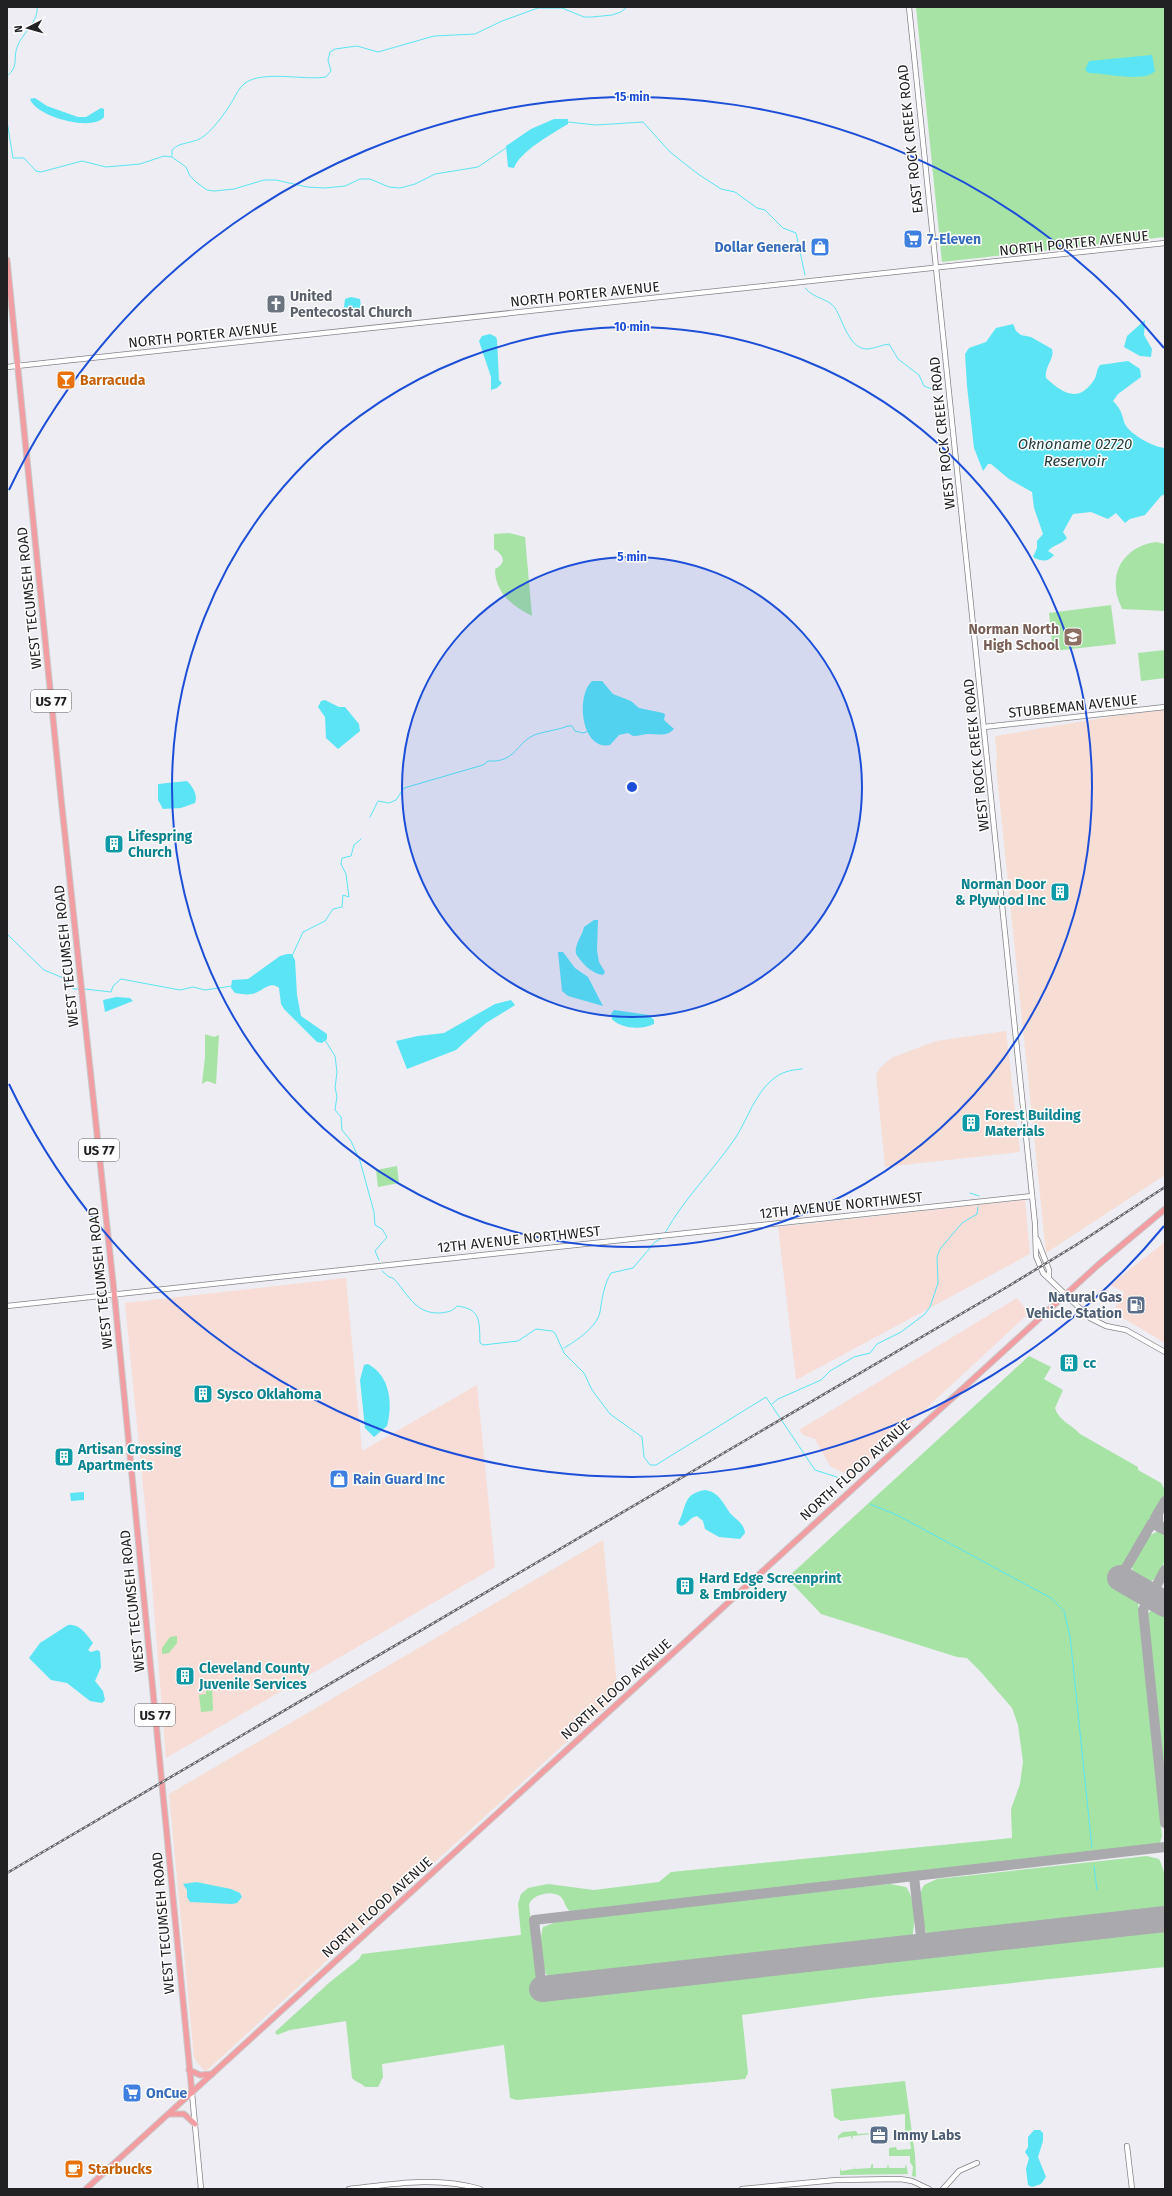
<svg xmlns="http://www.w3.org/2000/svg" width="1172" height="2196" viewBox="0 0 1172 2196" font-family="'Fira Sans',sans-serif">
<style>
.commercial{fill:#f6ded4}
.industrial{fill:#f7ddd6}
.green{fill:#a6e3a5}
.water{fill:#5be5f4}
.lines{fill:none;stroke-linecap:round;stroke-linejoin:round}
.stream{stroke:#5be5f4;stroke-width:1}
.taxiway{stroke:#aaaaae;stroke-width:10}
.runway{stroke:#aaaaae;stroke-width:26}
.secondary-casing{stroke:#848489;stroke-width:6}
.primary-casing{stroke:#cacaca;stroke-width:7}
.secondary{stroke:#fff;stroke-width:4.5}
.primary{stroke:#f29da1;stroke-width:5}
.rail-casing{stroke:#66666a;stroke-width:2.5}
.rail{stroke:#fff;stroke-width:1;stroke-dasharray:3;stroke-linecap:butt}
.ring{fill:none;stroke:#1d4ed8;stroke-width:2}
.labels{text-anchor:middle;stroke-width:3;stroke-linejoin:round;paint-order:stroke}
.shield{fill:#fff;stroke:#646466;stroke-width:1}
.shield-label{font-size:13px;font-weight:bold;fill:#212124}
.street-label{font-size:14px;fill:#212124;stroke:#fff}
.shop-label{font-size:14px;font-weight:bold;fill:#366cbe;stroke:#fff;text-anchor:start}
.worship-label{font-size:14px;font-weight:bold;fill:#5b616d;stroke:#fff;text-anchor:start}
.food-label{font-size:14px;font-weight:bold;fill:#c56008;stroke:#fff;text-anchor:start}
.education-label{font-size:14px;font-weight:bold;fill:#785e54;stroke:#fff;text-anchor:end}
.culture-label{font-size:14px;font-weight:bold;fill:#0d838f;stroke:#fff;text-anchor:start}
.service-label{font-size:14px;font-weight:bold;fill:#4e5e75;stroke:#fff;text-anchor:end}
.water-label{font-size:15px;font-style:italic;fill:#243c3f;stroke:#fff}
.centre{fill:#1d4ed8;stroke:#fff;stroke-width:2}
.ring-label{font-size:12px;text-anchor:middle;font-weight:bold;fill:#1d4ed8;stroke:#fff;stroke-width:3;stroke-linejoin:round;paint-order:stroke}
</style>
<rect width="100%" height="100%" fill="#ededf3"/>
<g class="commercial">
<path d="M1165 710V1175L1046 1253 996 766 997 755 995 736 1114 716Z"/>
<path d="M1006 1031 1020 1152 885 1167 876 1075 880 1068 891 1058 936 1041Z"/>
<path d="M603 1540 618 1695 205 2072 194 2058 169 1794Z"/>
</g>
<g class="industrial">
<path d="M1025 1200 1030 1254 796 1380 778 1227Z"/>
<path d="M1165 1242V1343L1116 1314V1306L1124 1292 1110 1285Z"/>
<path d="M346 1278 362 1451 477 1385 495 1567 166 1758 149 1547 125 1303Z"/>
<path d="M1017 1298 1029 1313 852 1477 830 1466 815 1439 803 1435 799 1430Z"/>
</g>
<g class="green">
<path d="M916 7H1165V237L942 262Z"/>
<path d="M509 533 525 537 532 616C513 607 495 593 495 569 507 563 504 555 494 549V534Z"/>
<path d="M1156 542 1165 544V611L1122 609C1120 603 1116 596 1116 589 1113 563 1132 545 1156 542Z"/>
<path d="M1111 605 1116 644 1053 651 1049 613Z"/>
<path d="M1165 650V678L1141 681 1138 653Z"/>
<path d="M205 1034 214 1037 219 1035 216 1084 207 1081 202 1084 205 1057Z"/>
<path d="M397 1166 399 1183 378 1187 376 1170Z"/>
<path d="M1029 1356 1051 1367 1044 1379 1063 1390 1055 1408C1059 1421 1071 1424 1080 1434L1138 1467V1470L1161 1483 1165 1490 1164 1496 1113 1583 1136 1596 1138 1603 1162 1836 1160 1843 1155 1847 571 1912C565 1908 565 1901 561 1897 552 1889 531 1895 529 1905L539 1998 1165 1928V1967L869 1998 742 2015 748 2073 745 2079 516 2100 510 2098 504 2045 382 2064 383 2077 378 2087H365C361 2082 356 2083 352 2078L346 2021 290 2030 277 2035 275 2032 330 1982 359 1959 362 1954 521 1935 518 1904 521 1894 528 1888 548 1884 594 1890 659 1882 671 1872 1012 1838 1011 1809 1020 1784 1023 1762 1018 1725 1012 1708 980 1671 967 1658 957 1657 821 1614 787 1578Z"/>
<path d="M1158 1531 1165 1534C1165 1551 1168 1572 1150 1582 1141 1580 1132 1577 1132 1566L1149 1536Z"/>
<path d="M1154 1609 1165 1614V1797L1147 1620 1148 1613Z"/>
<path d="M177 1636V1643L169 1653 162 1654V1648L170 1637Z"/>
<path d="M212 1685 213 1709 212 1711 201 1712 199 1695 206 1694 205 1686Z"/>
<path d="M1147 1856 1159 1859C1166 1873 1169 1895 1164 1911L928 1937C923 1923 915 1899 924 1885L937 1879Z"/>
<path d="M890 1884 906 1887C916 1900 915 1923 912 1939L550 1979C539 1968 539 1941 543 1927L556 1922 584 1917Z"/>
<path d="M905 2081 915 2155 916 2177 912 2176 913 2167 910 2162V2156H889V2148L896 2147 897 2150 911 2149 909 2133 905 2134V2114L841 2121 834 2117 831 2089Z"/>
<path d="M856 2131 858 2134 872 2133V2134L853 2136 852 2140 851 2136 839 2138 838 2141V2136L843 2132Z"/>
<path d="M873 2164V2168H887L888 2164 889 2168H905L906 2164 908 2174 840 2175V2167L841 2171 854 2169V2166L855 2169 871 2168V2165Z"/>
</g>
<g class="water">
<path d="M1152 55 1155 71C1145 83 1105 73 1089 73L1085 70 1089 61Z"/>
<path d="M35 98 47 106 78 117H86L101 108 104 109V117C93 132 36 117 30 99Z"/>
<path d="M554 119H568V124C553 133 519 152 514 168L508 167 506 146 531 129Z"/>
<path d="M351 297 360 299 361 307 357 312H346L344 307 345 299Z"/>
<path d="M1145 320 1144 335 1152 349 1151 357 1140 356 1124 347 1127 336Z"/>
<path d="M1013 324 1016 331 1021 335 1031 337 1052 349C1055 359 1044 367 1046 378 1063 394 1079 403 1094 380 1097 376 1096 370 1100 365L1128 361 1140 369 1141 377 1118 394 1113 401C1120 408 1122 413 1124 422 1127 433 1155 448 1165 448V494L1161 496 1145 515 1130 519 1125 523 1116 513 1108 519 1091 512 1073 514 1063 532 1067 538C1062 544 1053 545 1048 551L1054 555C1048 563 1040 561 1033 557L1037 548V541L1043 534 1034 508 1032 492 1009 479 991 464H988L983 471 974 448 967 386 965 354 969 348 986 342 996 328Z"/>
<path d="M490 334 496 337 497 340 499 380 502 383 497 388 491 390V377L479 341 482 336Z"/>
<path d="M592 681H602L613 694 631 701 639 708 663 713 665 714 664 720 674 729C667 737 658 734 649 734 644 734 639 736 633 736L628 733 619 735 610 745C582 751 575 697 592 681Z"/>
<path d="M325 700 339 707H345L359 724 360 731 338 749 326 738 325 717 318 707 321 701Z"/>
<path d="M187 781C193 787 198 795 195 803L181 808 163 809 158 800V784Z"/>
<path d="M594 920H598L597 950 599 962 605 972 603 975C590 973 583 964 576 954 574 944 582 937 584 927Z"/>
<path d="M558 952H563L575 968 588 977 603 1006 568 996 562 991Z"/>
<path d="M287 954H292L295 960 297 995 301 1016 327 1034V1039L322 1043 317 1042 284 1009 281 1004 279 988C270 980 262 992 252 994 247 995 241 994 235 993L231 988 232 980 248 979 280 956Z"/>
<path d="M116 997 130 998 133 1001 105 1012 103 1000Z"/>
<path d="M511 1000 515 1005 512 1007 486 1023 456 1050 407 1069 396 1041 418 1036 444 1033 495 1004Z"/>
<path d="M614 1010 649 1015 654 1020V1024C643 1030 620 1029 612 1019L611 1014Z"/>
<path d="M368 1364C390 1376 393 1403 387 1426L374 1437 365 1428 360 1380 364 1365Z"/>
<path d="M705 1490C719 1492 723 1503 730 1513 736 1520 744 1523 745 1533L740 1539 719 1537 705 1529 703 1521 697 1516C690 1517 688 1524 681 1526L678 1524C687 1507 682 1494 705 1490Z"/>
<path d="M84 1492V1500L71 1501 70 1493Z"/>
<path d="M68 1625C79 1623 87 1635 93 1643L88 1650 91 1652 98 1650 100 1652 101 1667 95 1681 103 1691 105 1700 102 1703 90 1701 67 1683 51 1680 29 1658 40 1643Z"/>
<path d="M196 1882 231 1889 240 1893 242 1897 237 1903 232 1904 190 1902 187 1897V1890L183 1884Z"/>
<path d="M1034 2130H1040L1043 2133V2141L1038 2157 1046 2177 1041 2184 1032 2187 1028 2185 1026 2169 1029 2158 1025 2152 1028 2147V2137Z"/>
</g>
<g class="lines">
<g class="stream">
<path d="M7 76C20 66 12 58 18 45 23 33 39 21 37 7"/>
<path d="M7 121 13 158H24L36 171 41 172 82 161 106 167 140 164 164 156 172 157 186 167 190 176 196 182 207 190 214 191 234 189 264 180H276L307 187 325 188 345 186 360 179H370L389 187 400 188 415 184 435 174 478 167 506 148"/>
<path d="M568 122 596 125 643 122 670 152 698 174 721 189 735 192 757 208 765 210 783 228 796 233 805 275"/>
<path d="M172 156V150C180 141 195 144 204 136 213 129 222 117 228 108 233 101 236 93 241 87 256 68 302 81 326 77L331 71 328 60 330 52 335 49 357 46 378 52 434 36 475 34 502 21 538 8H562L584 17H592L612 15 621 12 627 7"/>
<path d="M805 288C814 299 828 298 835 308 843 320 849 350 868 349 875 348 882 345 889 344L898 359 919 375 924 386 932 389 939 388"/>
<path d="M370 817 378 801 389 803 396 800 404 788 483 765 488 761C517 763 516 741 537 734 547 731 558 730 568 726H572L575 731 583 733 589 731"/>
<path d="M7 934 44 970 61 977 73 989H79"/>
<path d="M292 956 303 932 325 921 333 909 342 907 343 895 349 897 346 874 341 864 342 858 351 856 354 845 361 839"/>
<path d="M85 989 111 992 113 986 121 979 180 990 193 987 205 990 232 986"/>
<path d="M325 1040 335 1056 337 1072 335 1088 337 1096 335 1110 341 1117 342 1130 351 1141 360 1161 374 1212 375 1225 382 1229 387 1237 375 1251 379 1260"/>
<path d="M970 1193 979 1196"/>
<path d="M665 1233C684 1198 714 1170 736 1137 748 1118 755 1094 772 1080 781 1072 790 1070 802 1069"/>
<path d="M382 1271 389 1277 393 1278C408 1293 414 1314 440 1313 447 1312 452 1312 457 1306 482 1309 479 1322 480 1343L483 1345 518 1341 536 1329 552 1331 555 1333 564 1353 584 1373 592 1390 610 1414 642 1437 644 1457 650 1465H656L766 1397 815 1470 849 1481"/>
<path d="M564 1348C576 1341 597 1327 600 1312 602 1299 604 1284 611 1273L633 1268 655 1242 662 1238"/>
<path d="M772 1404 778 1399 821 1380 830 1371 854 1357 870 1353 877 1344 901 1332 925 1314 930 1307 938 1283 937 1257 940 1249 962 1223 977 1214 978 1207"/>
<path d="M870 1504 897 1515 1051 1598 1064 1611 1070 1636 1092 1848"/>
<path d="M1094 1866 1097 1890"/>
</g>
<g class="taxiway">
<path d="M1158 1513V1522L1161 1528 1159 1527"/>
<path d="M1155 1518 1165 1501"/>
<path d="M1165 1570 1143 1610 1165 1823"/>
<path d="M1120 1578 1152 1523 1165 1530"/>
<path d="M914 1877 922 1945"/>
<path d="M542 1989 534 1920 1165 1847"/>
</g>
<g class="runway">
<path d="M1120 1578 1165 1604"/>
<path d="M542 1989 1165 1919"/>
</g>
<defs>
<g id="secondary">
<path d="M909 7 1023 1107 1035 1224 1036 1256 1043 1273 1090 1318 1106 1326 1126 1330 1165 1352"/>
<path d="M7 367 1165 243"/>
<path d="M984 727 1165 707"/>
<path d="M1037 1239 1049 1270V1277"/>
<path d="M7 1306 1032 1196"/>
<path d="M192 2093 201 2189"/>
<path d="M1127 2146 1132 2189"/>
<path d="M349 2189C393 2184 437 2176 480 2189"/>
<path d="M742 2189 836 2180 900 2179 912 2181 929 2189"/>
<path d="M943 2189 959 2171 977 2163"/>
</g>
<g id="primary">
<path d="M7 260 61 798 115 1301 192 2093"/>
<path d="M189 2070 200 2075 212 2074"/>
<path d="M169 2114H184L195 2124"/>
<path d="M86 2189 1098 1265 1165 1209"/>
</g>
</defs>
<use href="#secondary" class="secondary-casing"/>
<use href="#primary" class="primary-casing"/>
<use href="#secondary" class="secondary"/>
<use href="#primary" class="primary"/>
<defs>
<path id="rail" d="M7 1873 1007 1287 1076 1245 1165 1187"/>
</defs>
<use href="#rail" class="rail-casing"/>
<use href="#rail" class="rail"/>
</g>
<circle cx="632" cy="787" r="230" fill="#1d4ed8" fill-opacity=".12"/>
<g class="ring">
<circle cx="632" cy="787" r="230"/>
<circle cx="632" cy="787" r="460"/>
<path d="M1164 1226A690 690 0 0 1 9 1084M9 490A690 690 0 0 1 1164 348"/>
</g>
<defs>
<symbol id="supermarket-square" viewBox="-11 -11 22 22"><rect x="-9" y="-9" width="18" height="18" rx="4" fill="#3f7fe0" stroke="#fff"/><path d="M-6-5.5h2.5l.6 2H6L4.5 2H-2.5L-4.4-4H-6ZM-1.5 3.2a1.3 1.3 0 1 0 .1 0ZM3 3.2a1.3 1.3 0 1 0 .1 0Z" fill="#fff"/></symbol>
<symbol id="shop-square" viewBox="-11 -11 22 22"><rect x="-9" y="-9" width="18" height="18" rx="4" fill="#3f7fe0" stroke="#fff"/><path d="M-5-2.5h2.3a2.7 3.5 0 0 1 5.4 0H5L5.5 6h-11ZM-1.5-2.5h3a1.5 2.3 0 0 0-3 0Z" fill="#fff"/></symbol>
<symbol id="church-square" viewBox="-11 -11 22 22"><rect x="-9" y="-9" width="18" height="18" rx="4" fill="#6b7280" stroke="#fff"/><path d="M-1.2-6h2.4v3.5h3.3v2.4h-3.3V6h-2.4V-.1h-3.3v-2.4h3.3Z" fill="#fff"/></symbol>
<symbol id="bar-square" viewBox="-11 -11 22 22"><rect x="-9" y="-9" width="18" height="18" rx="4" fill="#e8710a" stroke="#fff"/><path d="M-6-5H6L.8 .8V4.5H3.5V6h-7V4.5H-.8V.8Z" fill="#fff"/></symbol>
<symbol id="school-square" viewBox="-11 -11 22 22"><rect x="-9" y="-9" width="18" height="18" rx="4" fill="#8d6e63" stroke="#fff"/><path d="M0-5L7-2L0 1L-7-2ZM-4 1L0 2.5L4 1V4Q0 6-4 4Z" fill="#fff"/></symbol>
<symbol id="building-square" viewBox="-11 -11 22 22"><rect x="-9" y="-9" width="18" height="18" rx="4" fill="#0f9aa8" stroke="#fff"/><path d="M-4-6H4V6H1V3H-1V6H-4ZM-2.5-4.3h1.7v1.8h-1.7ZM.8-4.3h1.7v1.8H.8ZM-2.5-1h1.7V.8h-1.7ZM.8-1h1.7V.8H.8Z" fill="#fff"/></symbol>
<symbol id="fuel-square" viewBox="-11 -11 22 22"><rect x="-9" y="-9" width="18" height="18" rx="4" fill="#5c6f8a" stroke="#fff"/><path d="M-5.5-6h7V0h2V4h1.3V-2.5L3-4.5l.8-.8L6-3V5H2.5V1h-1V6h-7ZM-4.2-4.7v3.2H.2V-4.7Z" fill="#fff"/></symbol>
<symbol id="office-square" viewBox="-11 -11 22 22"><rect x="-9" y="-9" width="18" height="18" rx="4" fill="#5c6f8a" stroke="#fff"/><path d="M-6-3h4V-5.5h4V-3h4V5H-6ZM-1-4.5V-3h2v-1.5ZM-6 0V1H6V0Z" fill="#fff"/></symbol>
<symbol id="cafe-square" viewBox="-11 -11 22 22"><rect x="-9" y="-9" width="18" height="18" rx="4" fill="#e8710a" stroke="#fff"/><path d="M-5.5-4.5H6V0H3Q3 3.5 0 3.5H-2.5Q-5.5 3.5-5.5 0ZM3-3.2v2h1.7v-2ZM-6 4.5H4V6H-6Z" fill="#fff"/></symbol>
</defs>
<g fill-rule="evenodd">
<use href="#supermarket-square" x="902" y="228" width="22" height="22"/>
<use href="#shop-square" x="809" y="236" width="22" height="22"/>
<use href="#church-square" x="265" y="293" width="22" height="22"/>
<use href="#bar-square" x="55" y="369" width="22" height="22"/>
<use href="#school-square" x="1062" y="626" width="22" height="22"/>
<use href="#building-square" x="103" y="833" width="22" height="22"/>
<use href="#building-square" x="1049" y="881" width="22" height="22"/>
<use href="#building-square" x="960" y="1112" width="22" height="22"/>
<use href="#fuel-square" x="1125" y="1294" width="22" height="22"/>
<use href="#building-square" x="1058" y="1352" width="22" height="22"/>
<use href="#building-square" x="192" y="1383" width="22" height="22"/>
<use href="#building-square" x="53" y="1446" width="22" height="22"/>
<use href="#shop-square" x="328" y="1468" width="22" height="22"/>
<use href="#building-square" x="674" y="1575" width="22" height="22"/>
<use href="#building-square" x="174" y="1665" width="22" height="22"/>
<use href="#supermarket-square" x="121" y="2082" width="22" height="22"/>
<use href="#office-square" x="868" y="2124" width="22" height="22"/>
<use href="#cafe-square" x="63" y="2158" width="22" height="22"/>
</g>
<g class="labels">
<g class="shield">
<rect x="31" y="690" width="40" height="22" rx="3"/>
<rect x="79" y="1139" width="40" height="22" rx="3"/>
<rect x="135" y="1704" width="40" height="22" rx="3"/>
</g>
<g class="shield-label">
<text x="51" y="706">US 77</text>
<text x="99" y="1155">US 77</text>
<text x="155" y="1720">US 77</text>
</g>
<g class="street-label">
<text transform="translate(910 139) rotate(-96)" y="5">EAST ROCK CREEK ROAD</text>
<text transform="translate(1074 243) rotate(-6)" y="5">NORTH PORTER AVENUE</text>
<text transform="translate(585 294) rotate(-6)" y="5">NORTH PORTER AVENUE</text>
<text transform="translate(203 335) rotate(-6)" y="5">NORTH PORTER AVENUE</text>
<text transform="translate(942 433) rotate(-96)" y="5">WEST ROCK CREEK ROAD</text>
<text transform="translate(29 598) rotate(-96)" y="5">WEST TECUMSEH ROAD</text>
<text transform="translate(1073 706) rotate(-6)" y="5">STUBBEMAN AVENUE</text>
<text transform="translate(976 755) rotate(-96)" y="5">WEST ROCK CREEK ROAD</text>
<text transform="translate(66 956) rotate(-96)" y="5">WEST TECUMSEH ROAD</text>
<text transform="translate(841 1205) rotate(-6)" y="5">12TH AVENUE NORTHWEST</text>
<text transform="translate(519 1239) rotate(-6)" y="5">12TH AVENUE NORTHWEST</text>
<text transform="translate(100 1278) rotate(-96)" y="5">WEST TECUMSEH ROAD</text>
<text transform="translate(855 1470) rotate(-42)" y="5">NORTH FLOOD AVENUE</text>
<text transform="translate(132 1601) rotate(-96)" y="5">WEST TECUMSEH ROAD</text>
<text transform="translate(616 1689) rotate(-42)" y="5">NORTH FLOOD AVENUE</text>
<text transform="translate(377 1907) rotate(-42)" y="5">NORTH FLOOD AVENUE</text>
<text transform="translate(163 1923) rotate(-95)" y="5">WEST TECUMSEH ROAD</text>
</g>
<g class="shop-label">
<text x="927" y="244">7-Eleven</text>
<text x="806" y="252" text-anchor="end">Dollar General</text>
<text x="353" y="1484">Rain Guard Inc</text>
<text x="146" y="2098">OnCue</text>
</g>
<g class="worship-label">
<text x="290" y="301">United<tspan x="290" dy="16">Pentecostal Church</tspan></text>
</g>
<g class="food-label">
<text x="80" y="385">Barracuda</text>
<text x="88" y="2174">Starbucks</text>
</g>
<g class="education-label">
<text x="1059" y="634">Norman North<tspan x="1059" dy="16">High School</tspan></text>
</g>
<g class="culture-label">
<text x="128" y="841">Lifespring<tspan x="128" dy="16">Church</tspan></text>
<text x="1046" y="889" text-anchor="end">Norman Door<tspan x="1046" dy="16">&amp; Plywood Inc</tspan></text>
<text x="985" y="1120">Forest Building<tspan x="985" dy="16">Materials</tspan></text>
<text x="1083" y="1368">cc</text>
<text x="217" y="1399">Sysco Oklahoma</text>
<text x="78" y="1454">Artisan Crossing<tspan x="78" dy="16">Apartments</tspan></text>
<text x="699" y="1583">Hard Edge Screenprint<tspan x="699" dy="16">&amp; Embroidery</tspan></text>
<text x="199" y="1673">Cleveland County<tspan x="199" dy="16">Juvenile Services</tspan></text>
</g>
<g class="service-label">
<text x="1122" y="1302">Natural Gas<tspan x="1122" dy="16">Vehicle Station</tspan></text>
<text x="893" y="2140" text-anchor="start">Immy Labs</text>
</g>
<g class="water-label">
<text x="1075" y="449">Oknoname 02720<tspan x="1075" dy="17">Reservoir</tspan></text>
</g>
</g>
<circle cx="632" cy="787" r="6" class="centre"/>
<g class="ring-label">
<text x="632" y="101">15 min</text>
<text x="632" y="331">10 min</text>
<text x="632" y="561">5 min</text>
</g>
<rect width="1172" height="2196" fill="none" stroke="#212124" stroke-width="16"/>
<g transform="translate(28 28) rotate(264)" stroke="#ffffff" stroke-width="3" paint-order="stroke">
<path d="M0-3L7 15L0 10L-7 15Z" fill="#212124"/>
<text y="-6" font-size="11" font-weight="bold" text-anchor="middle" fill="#212124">N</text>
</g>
</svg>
